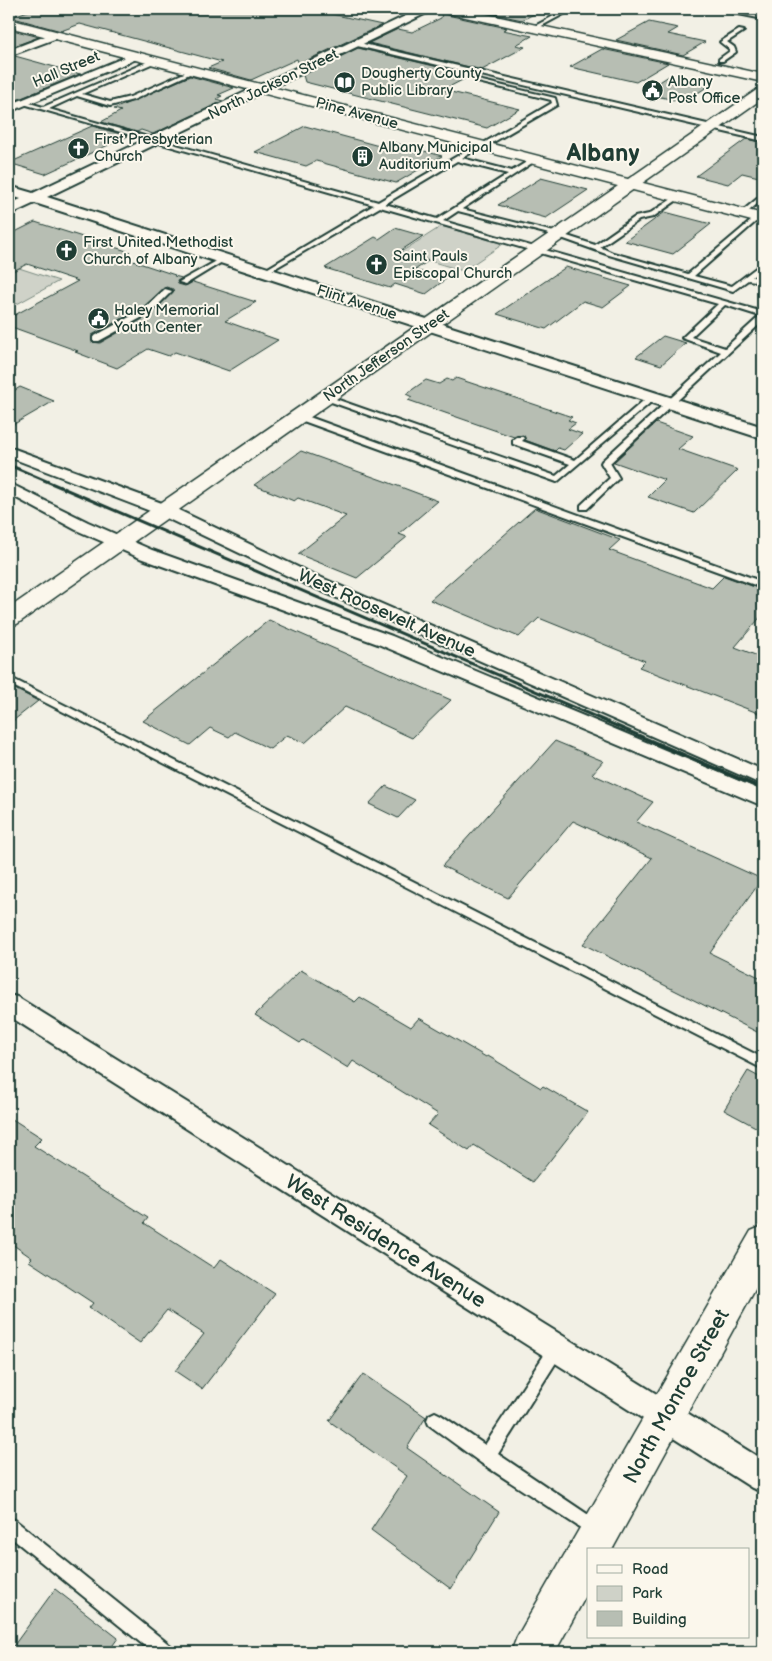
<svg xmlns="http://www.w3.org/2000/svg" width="772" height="1661" viewBox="0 0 772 1661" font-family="'Balsamiq Sans',sans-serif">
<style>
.green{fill:#cfd2c8;stroke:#77887e}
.building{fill:#b7beb3;stroke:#1f3d34;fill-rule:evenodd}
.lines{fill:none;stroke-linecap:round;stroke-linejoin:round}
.service-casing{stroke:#1f3d34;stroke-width:4}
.minor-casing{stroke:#1f3d34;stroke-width:4}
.tertiary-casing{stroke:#1f3d34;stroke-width:4}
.secondary-casing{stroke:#1f3d34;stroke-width:3}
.primary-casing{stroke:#1f3d34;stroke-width:3}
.service{fill:#fbf7ec;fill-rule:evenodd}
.minor{fill:#fbf7ec;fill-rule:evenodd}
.tertiary{fill:#fbf7ec;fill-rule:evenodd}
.secondary{fill:#fbf7ec;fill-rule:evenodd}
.primary{fill:#fbf7ec;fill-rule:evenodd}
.rail-far1{stroke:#1f3d34;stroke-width:3}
.rail{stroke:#1f3d34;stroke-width:4}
.labels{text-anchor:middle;stroke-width:4;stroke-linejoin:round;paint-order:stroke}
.far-street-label{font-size:15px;fill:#1f3d34;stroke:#fbf7ec}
.far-poi-label{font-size:15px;fill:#1f3d34;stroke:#fbf7ec;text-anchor:start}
.street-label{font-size:18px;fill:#1f3d34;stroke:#fbf7ec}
.near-street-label{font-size:21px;fill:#1f3d34;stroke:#fbf7ec}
.far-town-label{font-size:24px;font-weight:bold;fill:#1f3d34;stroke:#fbf7ec}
</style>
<rect width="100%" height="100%" fill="#f2f0e5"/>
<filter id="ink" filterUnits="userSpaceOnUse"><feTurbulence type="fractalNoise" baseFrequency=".02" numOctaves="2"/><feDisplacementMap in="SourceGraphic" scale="10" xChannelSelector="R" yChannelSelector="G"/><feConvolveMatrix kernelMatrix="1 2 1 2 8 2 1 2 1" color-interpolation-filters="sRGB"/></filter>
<g filter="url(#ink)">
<g class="green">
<path d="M442 226 503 244 463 271 401 252Z"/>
<path d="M19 268 59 281 17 304 9 301V273Z"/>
</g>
<g class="building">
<path d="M34 9H309L382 25 299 64 297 59 251 80 208 68 222 62 80 24 61 31 10 17Z"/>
<path d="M471 9H544L522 20Z"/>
<path d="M442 12 447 15 507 28 503 30 532 36 516 45 525 47 482 70 369 43 398 29 412 32 441 18Z"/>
<path d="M649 22 678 28 668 34 705 42 683 55 616 40Z"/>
<path d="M9 29 39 37 9 48Z"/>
<path d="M358 48 472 75 443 90 520 109 487 128 305 82 303 75Z"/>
<path d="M602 49 668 63 636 82 570 67Z"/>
<path d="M15 56 80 74 9 103V58Z"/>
<path d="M190 76 234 88 218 95 222 96 216 99 223 101 153 134 141 130 137 132 101 122 121 111 114 109Z"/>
<path d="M669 76 710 85 684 102 642 93Z"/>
<path d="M92 126 128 136 45 174 9 163Z"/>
<path d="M305 126 379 146 388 141 442 156 396 183 316 161 306 166 255 152Z"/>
<path d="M746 139 763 143V178L742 173 728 184 696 176Z"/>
<path d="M541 178 588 190 546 218 498 205Z"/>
<path d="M665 212 711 224 673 254 625 241Z"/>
<path d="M35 222 130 252 121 257 175 275 174 276 182 278 177 281 178 284 185 286 193 282 256 302 225 321 278 340 229 371 175 352 169 356 148 349 117 368 75 352 78 351 9 326V318L78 281 27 264 9 273V235ZM166 287 173 289V292L151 314 100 343 92 342V335L143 307Z"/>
<path d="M395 228 423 236 397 253 428 261 415 270 446 279 426 294 395 284 390 288 325 268 375 237 379 239Z"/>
<path d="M566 267 631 286 603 307 583 301 546 329 497 314Z"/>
<path d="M663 336 686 343 661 365 636 357Z"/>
<path d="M456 378 572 417 568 420 576 423 568 429 582 434 564 450 558 448 555 451 525 440 523 435 514 437 408 400 412 397 406 394 426 380 439 384 447 379 452 381Z"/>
<path d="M20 387 54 401 9 427V394Z"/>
<path d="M656 423 693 436 678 449 738 470 694 513 648 497 665 480 614 462Z"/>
<path d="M301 451 390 483 438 501 399 534 407 537 357 578 298 554 346 516 298 498 294 501 254 485Z"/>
<path d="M535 508 620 540 609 550 712 588 724 576 763 590V614L735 647 763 658V715L639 667 645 661 539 618 519 637 430 600Z"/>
<path d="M269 620 451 700 412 738 345 707 305 743 287 735 270 749 235 732 229 737 210 728 190 745 143 721Z"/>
<path d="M9 686 38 701 9 724Z"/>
<path d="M555 741 603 761 592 774 653 802 636 822 762 879 710 953 763 979V1035L583 944 652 858 573 821 508 898 442 866Z"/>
<path d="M386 786 415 800 398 818 369 804Z"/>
<path d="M301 970 355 1002 360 997 411 1027 419 1018 486 1057 488 1056 541 1088 543 1086 588 1112 533 1182 474 1145 469 1151 428 1125 438 1114 353 1061 348 1068 303 1040 300 1043 255 1015Z"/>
<path d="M748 1071 763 1079V1131L724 1110Z"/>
<path d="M9 1117 42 1138 34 1146 148 1218 144 1223 214 1268 221 1259 275 1294 202 1389 175 1371 204 1334 167 1310 140 1343 89 1308 93 1303 29 1261 32 1258 9 1242Z"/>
<path d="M363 1374 426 1417 407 1448 499 1512 451 1589 371 1530 407 1476 329 1421Z"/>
<path d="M55 1589 118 1638 108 1652H9Z"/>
</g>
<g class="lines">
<defs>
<g id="service">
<path d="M567 9H573L536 29 531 28Z"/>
<path d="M714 9H724L763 16V19Z"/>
<path d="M739 30 744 31 727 42 734 47 736 52 723 61H719V59L730 51 729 49 720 42Z"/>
<path d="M355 42 763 137V141L353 45Z"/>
<path d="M154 59 156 62 82 94 110 102 130 97 191 70 196 71 133 100 110 106 77 96 49 109 378 202 478 144H482L552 103 551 100 478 82V80L555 98 557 105 485 147H481L462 158 512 171 533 158 538 159 462 209 558 233 595 245 635 217 649 214 678 195 680 196V198L653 217 639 220 600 247 613 253 688 274 758 215 760 216V218L694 276 732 286 761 264H763V268L752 277 763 278V282L748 280 733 291 609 255 553 235 458 211 443 221 763 312V321L610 463 619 478 587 509H581V505L610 478 601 463 602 461 721 352 682 338 718 304 380 207 267 273H263V271L374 205 20 103 23 101 43 107ZM457 161 508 174 437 219 385 204ZM725 305 760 316 725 348 691 337Z"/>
<path d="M763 194V199L744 215H740V213Z"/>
<path d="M222 258 227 259 186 284 179 282Z"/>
<path d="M165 289 172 291 150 313 99 341H93V337L144 309Z"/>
<path d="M650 395 657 397 557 482 320 398 327 396 556 476 570 464 513 444V440L517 437H523L524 439 522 441 575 460Z"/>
<path d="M295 414H301L763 582V588L295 418Z"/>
<path d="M9 677 763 1058V1069L9 684Z"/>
<path d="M557 1341 562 1343 565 1348 562 1353 498 1454 602 1524 604 1530 602 1536 596 1538 481 1463 429 1425 427 1420 429 1415 435 1412 441 1415 485 1445 552 1343Z"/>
<path d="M9 1518 15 1520 171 1646 174 1652H152L9 1536Z"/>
</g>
<g id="minor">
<path d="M56 32 61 35 60 37 9 56V50Z"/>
<path d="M135 53 139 54V58L9 112V105Z"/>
<path d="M9 447 170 506 306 571 763 770V785L294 579 158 514 9 457Z"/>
<path d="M9 483 88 522 152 550 392 636 763 791V806L378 644 140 558 76 530 9 494Z"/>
<path d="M9 995 17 997 763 1460V1492L752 1488 9 1016Z"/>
</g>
<path id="tertiary" d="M420 9H435L47 197 763 427V439L35 203 9 215V204L21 199 9 195V186L33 193Z"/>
<g id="secondary">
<path d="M441 9H463L763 74V82L447 13Z"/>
<path d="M9 19 763 214V224L9 27Z"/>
<path d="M763 1226V1275L612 1550H588V1592L555 1652H511L517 1637 751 1231Z"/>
</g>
<path id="primary" d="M763 88V98L17 624 9 626V608L758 89Z"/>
</defs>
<use href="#service" class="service-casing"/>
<use href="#minor" class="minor-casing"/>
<use href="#tertiary" class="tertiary-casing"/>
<use href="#secondary" class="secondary-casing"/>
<use href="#primary" class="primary-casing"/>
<use href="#service" class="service"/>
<use href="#minor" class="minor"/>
<use href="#tertiary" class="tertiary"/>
<use href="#secondary" class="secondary"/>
<use href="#primary" class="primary"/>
<path class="rail-far1" d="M9 465 661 745"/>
<path class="rail" d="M658 744 763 789"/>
</g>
</g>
<defs>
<symbol id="library-disc" viewBox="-11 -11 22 22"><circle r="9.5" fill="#1f3d34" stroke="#fbf7ec"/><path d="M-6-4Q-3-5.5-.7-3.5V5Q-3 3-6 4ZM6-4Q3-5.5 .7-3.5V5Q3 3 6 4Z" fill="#fff"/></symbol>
<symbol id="civic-disc" viewBox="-11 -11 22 22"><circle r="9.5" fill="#1f3d34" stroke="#fbf7ec"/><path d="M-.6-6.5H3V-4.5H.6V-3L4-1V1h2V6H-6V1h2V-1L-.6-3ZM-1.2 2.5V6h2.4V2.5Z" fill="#fff"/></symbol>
<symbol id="church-disc" viewBox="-11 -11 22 22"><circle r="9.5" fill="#1f3d34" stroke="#fbf7ec"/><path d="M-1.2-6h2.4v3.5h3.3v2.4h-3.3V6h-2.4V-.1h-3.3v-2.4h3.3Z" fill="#fff"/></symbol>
<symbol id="building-disc" viewBox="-11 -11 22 22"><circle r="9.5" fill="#1f3d34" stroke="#fbf7ec"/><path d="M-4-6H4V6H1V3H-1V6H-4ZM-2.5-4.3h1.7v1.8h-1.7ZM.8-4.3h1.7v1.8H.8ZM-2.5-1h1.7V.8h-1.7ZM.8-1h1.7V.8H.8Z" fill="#fff"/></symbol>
</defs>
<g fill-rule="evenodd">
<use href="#library-disc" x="332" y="70" width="25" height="25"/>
<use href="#civic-disc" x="640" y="78" width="25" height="25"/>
<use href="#church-disc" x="66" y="136" width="25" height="25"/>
<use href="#building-disc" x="350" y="144" width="25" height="25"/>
<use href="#church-disc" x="54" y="238" width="25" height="25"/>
<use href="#church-disc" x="364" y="252" width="25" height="25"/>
<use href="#civic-disc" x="86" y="306" width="25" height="25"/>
</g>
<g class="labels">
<g class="far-street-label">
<text transform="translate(66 69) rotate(-23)" y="5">Hall Street</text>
<text transform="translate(273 84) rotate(-26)" y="5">North Jackson Street</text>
<text transform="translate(357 113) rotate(15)" y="5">Pine Avenue</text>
<text transform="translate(357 302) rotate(18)" y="5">Flint Avenue</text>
<text transform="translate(386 355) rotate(-35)" y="5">North Jefferson Street</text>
</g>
<g class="far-poi-label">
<text x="361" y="78">Dougherty County<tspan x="361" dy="17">Public Library</tspan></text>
<text x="668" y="86">Albany<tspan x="668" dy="17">Post Office</tspan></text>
<text x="94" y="144">First Presbyterian<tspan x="94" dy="17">Church</tspan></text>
<text x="379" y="152">Albany Municipal<tspan x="379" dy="17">Auditorium</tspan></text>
<text x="83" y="247">First United Methodist<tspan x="83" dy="17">Church of Albany</tspan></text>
<text x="393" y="261">Saint Pauls<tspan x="393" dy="17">Episcopal Church</tspan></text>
<text x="114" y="315">Haley Memorial<tspan x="114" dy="17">Youth Center</tspan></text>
</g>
<g class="street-label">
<text transform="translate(387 613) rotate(24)" y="6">West Roosevelt Avenue</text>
</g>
<g class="near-street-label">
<text transform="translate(386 1241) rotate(32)" y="7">West Residence Avenue</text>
<text transform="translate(676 1396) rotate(-61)" y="7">North Monroe Street</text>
</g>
<g class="far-town-label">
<text x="603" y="161">Albany</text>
</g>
</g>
<rect width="772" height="1661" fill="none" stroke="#fbf7ec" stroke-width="30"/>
<rect x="15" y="15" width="742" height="1631" fill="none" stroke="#1f3d34" stroke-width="2" filter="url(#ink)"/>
<rect x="587" y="1548" width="162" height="90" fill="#fbf7ec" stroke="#a3ada2"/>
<rect x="597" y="1565" width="25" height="8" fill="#fbf7ec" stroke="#a3ada2"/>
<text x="632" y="1574" font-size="15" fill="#1f3d34">Road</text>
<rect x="597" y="1586" width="25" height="15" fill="#cfd2c8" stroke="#a3ada2"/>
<text x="632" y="1598" font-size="15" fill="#1f3d34">Park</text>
<rect x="597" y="1611" width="25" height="15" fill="#b7beb3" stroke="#a3ada2"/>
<text x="632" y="1624" font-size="15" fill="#1f3d34">Building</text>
</svg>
